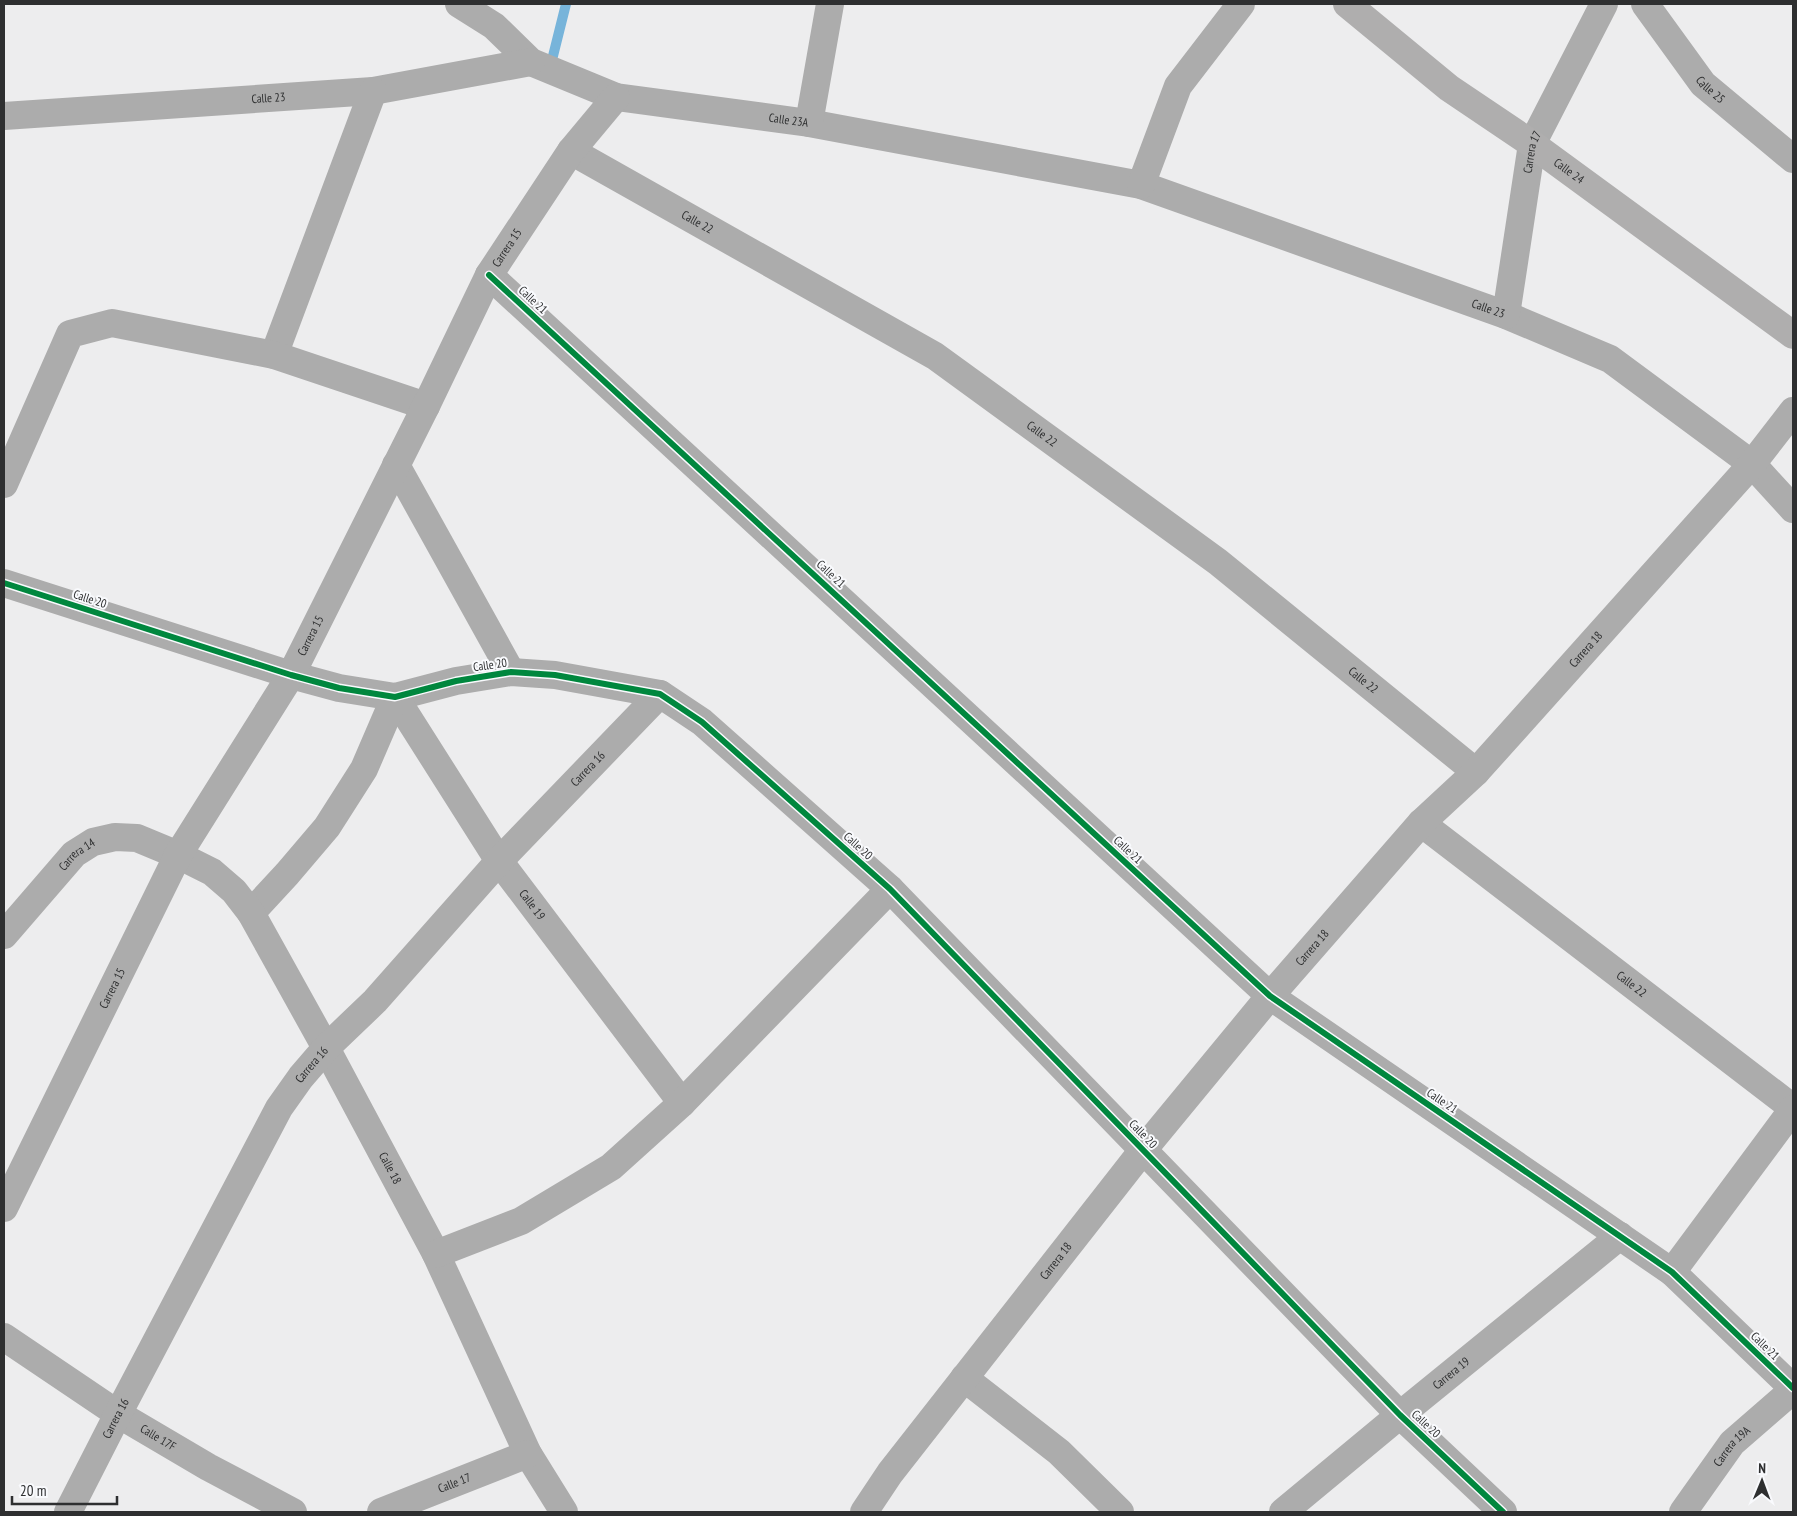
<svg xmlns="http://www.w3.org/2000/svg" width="1797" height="1516" viewBox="0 0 1797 1516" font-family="'PT Sans Narrow',sans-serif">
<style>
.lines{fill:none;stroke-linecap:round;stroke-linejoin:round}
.stream{stroke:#77b4da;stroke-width:10}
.minor{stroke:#acacac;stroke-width:28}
.major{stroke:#afaeae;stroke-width:28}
.cycleway-casing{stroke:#f9fafd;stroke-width:9}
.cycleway{stroke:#00873e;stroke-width:6}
.labels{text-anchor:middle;stroke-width:4;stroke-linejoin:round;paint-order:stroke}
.street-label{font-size:12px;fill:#2e2f30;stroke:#f9fafd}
</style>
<rect width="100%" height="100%" fill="#ededee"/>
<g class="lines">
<path class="stream" d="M550 68 566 4"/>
<g class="minor">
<path id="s1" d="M459 4 494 26 531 62 616 97 809 123 1141 185 1506 315 1610 359 1752 464 1793 509"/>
<path id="s2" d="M1645 4 1703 84 1793 159"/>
<path id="s3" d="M4 116 373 91 531 62"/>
<path d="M809 123 830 4"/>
<path id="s4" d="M571 151 935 356 1218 562 1476 772"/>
<path d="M1141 185 1178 86 1241 4"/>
<path d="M489 275 1270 996 1672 1272 1793 1388"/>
<path id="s5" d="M1506 315 1532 144 1604 4"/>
<path d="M274 355 373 91"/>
<path d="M396 465 511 672"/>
<path d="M4 484 70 334 112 323 274 355 426 406"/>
<path d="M4 583 291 675 339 688 395 697 456 681 511 672 555 675 660 694 702 722 890 889 1400 1415 1503 1512"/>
<path id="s6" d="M395 697 499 861 682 1103"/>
<path id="s7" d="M1421 823 1793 1108"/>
<path d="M251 913 287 874 327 827 364 769 395 697"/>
<path id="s8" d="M4 935 74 854 93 842 115 837 137 838 178 855 212 872 234 891 251 913 326 1048 436 1254 528 1454 564 1512"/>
<path id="s9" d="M4 1208 178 855 291 675 426 406 489 275 571 151 616 97"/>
<path d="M436 1254 521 1221 611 1167 682 1103 890 889"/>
<path d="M1672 1272 1793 1109"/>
<path id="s10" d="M4 1337 118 1414 208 1467 293 1512"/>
<path d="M964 1378 1059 1452 1120 1512"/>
<path id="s11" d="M68 1512 118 1414 279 1108 301 1077 326 1048 375 1001 499 861 660 694"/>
<path id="s12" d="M381 1512 528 1454"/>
<path id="s13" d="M864 1512 890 1473 1143 1150 1270 996 1421 823 1476 772 1752 464 1793 411"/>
<path id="s14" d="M1283 1512 1400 1415 1620 1236"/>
<path id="s15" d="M1683 1512 1732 1443 1793 1390"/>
</g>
<path class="major" id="s16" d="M1347 4 1449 88 1532 144 1793 335"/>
<defs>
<g id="cycleway">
<path d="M489 275 1270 996 1672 1272 1793 1388"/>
<path d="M4 583 291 675 339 688 395 697 456 681 511 672 555 675 660 694 702 722 890 889 1400 1415 1503 1512"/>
</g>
</defs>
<use href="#cycleway" class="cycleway-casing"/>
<use href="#cycleway" class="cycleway"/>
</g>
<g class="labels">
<g class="street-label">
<text dy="4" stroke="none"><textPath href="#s2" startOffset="108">Calle 25</textPath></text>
<text dy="4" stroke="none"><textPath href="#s3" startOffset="265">Calle 23</textPath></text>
<text dy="4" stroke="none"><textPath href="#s1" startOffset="359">Calle 23A</textPath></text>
<text dy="4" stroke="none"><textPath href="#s5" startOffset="165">Carrera 17</textPath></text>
<text dy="4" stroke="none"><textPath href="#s16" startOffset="278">Calle 24</textPath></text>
<text dy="4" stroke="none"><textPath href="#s4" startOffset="145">Calle 22</textPath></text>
<text dy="4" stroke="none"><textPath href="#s9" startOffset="1085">Carrera 15</textPath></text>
<text transform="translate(533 300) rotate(43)" y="4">Calle 21</text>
<text dy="4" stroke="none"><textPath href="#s1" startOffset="1086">Calle 23</textPath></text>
<text dy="4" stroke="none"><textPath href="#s4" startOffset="550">Calle 22</textPath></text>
<text transform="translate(831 574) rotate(43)" y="4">Calle 21</text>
<text transform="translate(90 599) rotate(18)" y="4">Calle 20</text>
<text dy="4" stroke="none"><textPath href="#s9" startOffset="650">Carrera 15</textPath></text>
<text dy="4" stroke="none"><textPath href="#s13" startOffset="1126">Carrera 18</textPath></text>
<text transform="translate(490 665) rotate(-8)" y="4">Calle 20</text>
<text dy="4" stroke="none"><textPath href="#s4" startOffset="955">Calle 22</textPath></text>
<text dy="4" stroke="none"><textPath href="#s11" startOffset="915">Carrera 16</textPath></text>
<text transform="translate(858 846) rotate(42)" y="4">Calle 20</text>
<text transform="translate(1128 850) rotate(43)" y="4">Calle 21</text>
<text dy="4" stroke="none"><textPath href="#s8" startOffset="109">Carrera 14</textPath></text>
<text dy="4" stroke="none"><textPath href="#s6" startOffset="249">Calle 19</textPath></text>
<text dy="4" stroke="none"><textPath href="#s13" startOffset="721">Carrera 18</textPath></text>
<text dy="4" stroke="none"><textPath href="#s7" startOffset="265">Calle 22</textPath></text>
<text dy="4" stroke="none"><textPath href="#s9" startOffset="245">Carrera 15</textPath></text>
<text dy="4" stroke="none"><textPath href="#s11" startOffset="510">Carrera 16</textPath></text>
<text transform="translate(1442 1101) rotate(34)" y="4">Calle 21</text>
<text transform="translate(1143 1134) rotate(46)" y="4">Calle 20</text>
<text dy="4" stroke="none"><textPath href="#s8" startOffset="604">Calle 18</textPath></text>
<text dy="4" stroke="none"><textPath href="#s13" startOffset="316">Carrera 18</textPath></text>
<text transform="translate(1765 1346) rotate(44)" y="4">Calle 21</text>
<text dy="4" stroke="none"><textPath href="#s14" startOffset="218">Carrera 19</textPath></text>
<text dy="4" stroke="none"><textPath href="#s11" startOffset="105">Carrera 16</textPath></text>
<text transform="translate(1426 1424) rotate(43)" y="4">Calle 20</text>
<text dy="4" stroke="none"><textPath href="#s10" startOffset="184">Calle 17F</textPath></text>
<text dy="4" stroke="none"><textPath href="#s15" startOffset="82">Carrera 19A</textPath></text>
<text dy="4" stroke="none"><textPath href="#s12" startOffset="79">Calle 17</textPath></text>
</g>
</g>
<rect width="1797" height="1516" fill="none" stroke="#2e2f30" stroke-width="10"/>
<g transform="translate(1762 1481) rotate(1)" stroke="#f9fafd" stroke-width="4" paint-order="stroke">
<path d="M0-4L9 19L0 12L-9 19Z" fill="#2e2f30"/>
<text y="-8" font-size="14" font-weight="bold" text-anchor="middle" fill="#2e2f30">N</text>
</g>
<path d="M12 1496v8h105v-8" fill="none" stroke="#2e2f30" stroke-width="2.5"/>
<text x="20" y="1496" font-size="15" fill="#2e2f30" stroke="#f9fafd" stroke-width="4" paint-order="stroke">20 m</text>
</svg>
